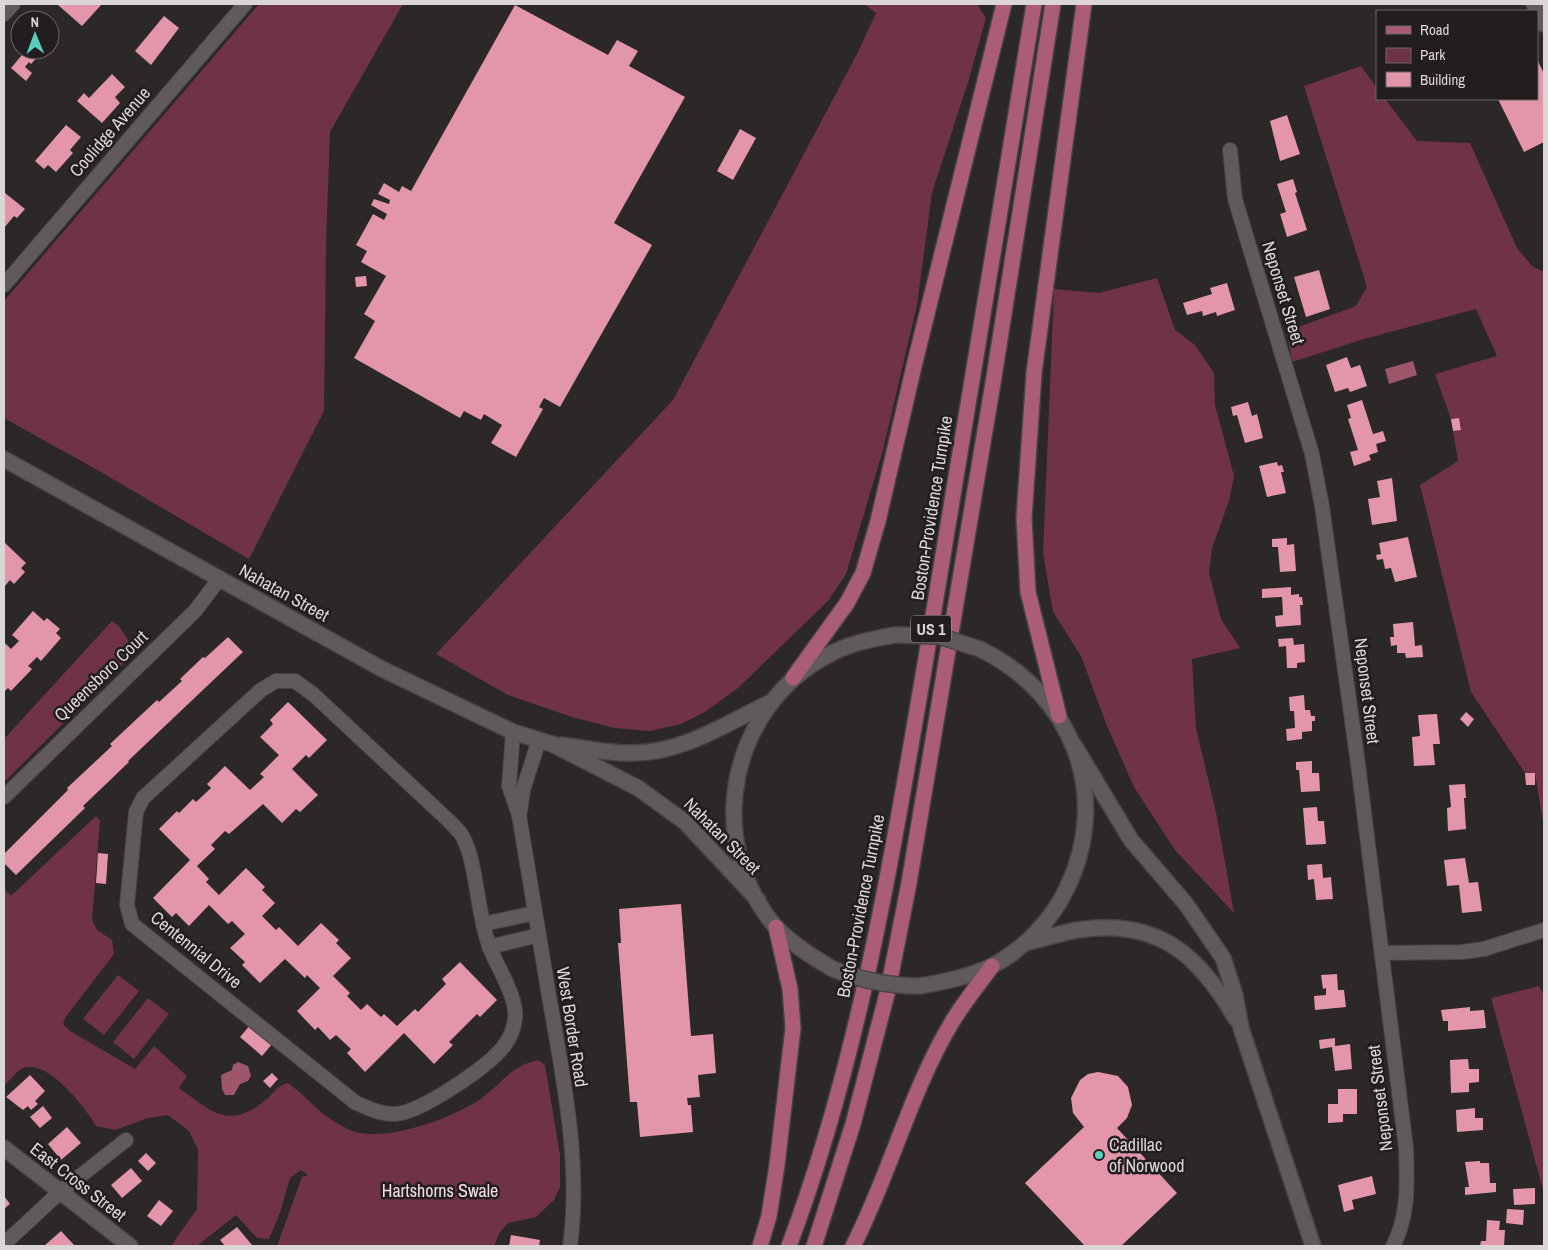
<svg xmlns="http://www.w3.org/2000/svg" width="1548" height="1250" viewBox="0 0 1548 1250" font-family="'Archivo Narrow',sans-serif">
<style>
.green{fill:#6f3345}
.water{fill:#9d566a}
.building{fill:#e395a9}
.lines{fill:none;stroke-linecap:round;stroke-linejoin:round}
.minor-casing{stroke:#474344;stroke-width:16}
.tertiary-casing{stroke:#474344;stroke-width:18}
.secondary-casing{stroke:#474344;stroke-width:18}
.primary-casing{stroke:#474344;stroke-width:18}
.minor{stroke:#605a5c;stroke-width:14}
.tertiary{stroke:#605a5c;stroke-width:15}
.secondary{stroke:#605a5c;stroke-width:15}
.primary{stroke:#aa5d75;stroke-width:15}
.secondary-bridge-casing{stroke:#474344;stroke-width:18;stroke-linecap:butt}
.secondary-bridge{stroke:#605a5c;stroke-width:15}
.poi-dot{fill:#5acebe;stroke:#221d1e;stroke-width:2}
.labels{text-anchor:middle;stroke-width:5;stroke-linejoin:round;paint-order:stroke}
.shield{fill:#221d1e;stroke:#a39ea0;stroke-width:1}
.shield-label{font-size:16px;font-weight:bold;fill:#dad6d7}
.street-label{font-size:18px;fill:#dad6d7;stroke:#221d1e}
.poi-label{font-size:18px;fill:#dad6d7;stroke:#221d1e;text-anchor:start}
.park-label{font-size:18px;fill:#f3dde2;stroke:#221d1e}
</style>
<rect width="100%" height="100%" fill="#2c2728"/>
<g class="green">
<path d="M259 4H403L330 132 326 242 324 411 249 559 101 472 4 418V301Z"/>
<path d="M864 4H977L986 18 969 79 932 193 917 305 883 450 846 574 828 601 738 688 705 712 681 724 650 731 614 728 572 717 508 695 436 654 673 400 857 54 876 13Z"/>
<path d="M1361 66 1377 88V99H1385L1417 141 1470 143 1517 248 1532 266 1544 272V828L1535 773H1525L1471 692 1420 485 1458 461 1453 431 1461 429 1459 418 1451 419 1435 374 1497 356 1476 309 1364 339 1292 362 1287 331 1356 306 1367 287 1304 86Z"/>
<path d="M1157 278 1175 330 1195 345 1214 373 1215 405 1234 476 1229 501 1212 548 1209 573 1221 619 1240 648 1192 659 1196 728 1216 812 1234 913 1175 850 1134 787 1107 726 1081 656 1053 612 1043 553 1054 289 1099 293Z"/>
<path d="M112 621 119 626 135 652 4 782V739Z"/>
<path d="M96 816 100 821 92 920 97 930 112 940 114 954 65 1018 63 1024 70 1031 135 1069 154 1046 187 1076 179 1088C213 1112 228 1131 267 1099 274 1093 278 1085 288 1083 304 1094 318 1112 335 1122 341 1125 349 1130 355 1132 391 1141 453 1118 482 1098 503 1082 511 1066 538 1060L545 1065 560 1155V1187L554 1200 536 1217 508 1223 500 1232 494 1246H277L302 1177 308 1175 301 1170 290 1178 280 1213 269 1239 257 1238 236 1215 197 1246H171L197 1209 198 1149 189 1131 168 1115 148 1118 115 1130 96 1126C86 1108 45 1055 21 1069 15 1073 9 1081 4 1086V889L11 896Z"/>
<path d="M118 975 139 991 104 1035 83 1019Z"/>
<path d="M1539 986 1544 995V1193L1491 998Z"/>
<path d="M148 998 169 1014 134 1059 113 1042Z"/>
</g>
<g class="water">
<path d="M1413 361 1417 375 1389 384 1385 369Z"/>
<path d="M238 1062 248 1066 251 1076 248 1081 240 1084 234 1095H225L222 1089 221 1075 232 1070 233 1065Z"/>
</g>
<g class="building">
<path d="M60 4H102L82 26 58 5Z"/>
<path d="M515 5 608 55 617 40 638 51 629 66 685 97 614 223 652 245 560 407 544 398 539 407 543 409 516 457 491 443 502 425 484 414 481 420 464 411 460 418 354 358 375 321 364 314 386 276 361 262 367 251 356 245 373 214 384 220 387 214 371 205 374 199 389 204 390 200 378 194 384 183 399 192 402 186 411 191Z"/>
<path d="M164 16 179 28 151 65 135 51Z"/>
<path d="M21 50H44L31 64 29 62 25 67 32 73 26 81 11 68 22 55 19 52Z"/>
<path d="M1537 59 1544 74V142L1524 152 1498 99H1537Z"/>
<path d="M112 74 125 87 115 97 120 103 102 123 77 101 84 93 89 98Z"/>
<path d="M1287 115 1300 154 1280 161 1270 121Z"/>
<path d="M66 125 81 137 70 150 73 153 56 172 48 165 44 169 35 161Z"/>
<path d="M740 129 756 138 733 180 717 171Z"/>
<path d="M1293 179 1297 192 1295 193 1307 230 1287 237 1280 214 1286 212 1277 184Z"/>
<path d="M5 193 25 209 17 218 14 216 4 228Z"/>
<path d="M1319 270 1330 309 1306 317 1294 277Z"/>
<path d="M366 276 367 286 356 287 355 277Z"/>
<path d="M1227 283 1235 310 1217 316 1216 312 1203 316 1202 311 1187 315 1183 303 1212 294 1210 288Z"/>
<path d="M1347 357 1351 368 1360 365 1367 386 1350 392 1348 388 1335 392 1326 365Z"/>
<path d="M1362 400 1373 434 1383 431 1386 441 1376 444 1378 452 1369 455 1371 460 1354 466 1350 452 1358 450 1348 419 1351 418 1347 405Z"/>
<path d="M1248 402 1252 416 1257 414 1263 438 1245 443 1237 415 1233 416 1231 407Z"/>
<path d="M1459 418 1461 430 1453 431 1451 419Z"/>
<path d="M1277 462 1278 466 1282 465 1284 472H1281L1286 493 1267 497 1259 466Z"/>
<path d="M1392 478 1397 521 1372 525 1368 499 1380 497 1377 481Z"/>
<path d="M1408 537 1417 577 1395 582 1391 568 1385 569 1383 559 1377 560 1376 555 1381 554 1379 543Z"/>
<path d="M1287 538V545L1294 544 1296 571 1280 572 1278 547H1272V539Z"/>
<path d="M4 542 26 563 21 568 25 572 14 584 10 580 4 587Z"/>
<path d="M1291 587V595L1299 594V597H1302L1303 605H1300L1301 625 1276 627 1275 616 1283 615 1282 597 1262 598V589Z"/>
<path d="M33 611 44 621 47 618 60 629 56 633 61 638 41 661 37 657 28 666 32 669 11 691 8 688 4 692V642L11 649 19 641 12 635Z"/>
<path d="M1413 622 1415 646 1422 645 1423 657 1406 658 1405 653H1397V645L1391 646 1390 637H1394L1393 624Z"/>
<path d="M228 637 243 652 128 761 129 762 83 806 85 808 16 875 4 863V854L68 790 67 788 112 746 110 744 157 700 159 702 182 681 180 679 203 657 205 658Z"/>
<path d="M1293 638 1294 645 1304 644 1305 662 1297 663V668H1287L1286 646 1279 647 1278 639Z"/>
<path d="M1304 695 1305 710H1310L1311 716H1315V721H1312V731L1302 732V739L1287 741 1286 729 1295 728 1294 711H1290L1289 697Z"/>
<path d="M288 702 327 740 309 758 306 755 292 769 318 795 300 812 296 809 282 823 263 804 229 834 225 831 211 845 215 849 197 866 209 879 206 882 219 895 246 868 265 887 262 890 275 903 262 916 276 930 279 927 298 946 321 923 339 940 336 943 351 958 333 976 350 993 347 996 361 1010 367 1004 381 1017 384 1014 397 1026 415 1009 418 1012 446 984 442 979 460 962 497 1000 480 1017 477 1014 449 1042 453 1045 434 1064 404 1033 365 1072 347 1053 351 1049 336 1035 330 1040 318 1027 315 1030 297 1011 320 988 307 975 305 978 285 959 260 983 242 965 245 962 230 948 245 934 232 921 228 924 209 905 189 926 176 913 172 917 153 898 190 860 159 829 177 811 179 813 193 799 196 802 211 788 207 784 225 766 250 790 264 777 260 774 279 755 260 737 273 724 270 720Z"/>
<path d="M1466 712 1474 719 1468 727 1460 719Z"/>
<path d="M1437 714 1440 744H1433L1435 765 1414 766 1412 737 1420 736 1418 715Z"/>
<path d="M1312 761V773H1319L1320 791 1301 792 1299 770H1296V762Z"/>
<path d="M1525 773H1535V785H1526Z"/>
<path d="M1465 784 1466 798H1464L1466 829 1448 831 1447 808 1451 807 1449 785Z"/>
<path d="M1317 807 1318 821H1324L1326 844 1306 845 1303 808Z"/>
<path d="M98 853 108 854 106 884 96 883Z"/>
<path d="M1465 858 1469 883 1478 882 1482 911 1462 913 1459 885 1447 886 1444 860Z"/>
<path d="M1322 864 1323 878 1331 877 1333 899 1316 900 1314 879 1308 880 1307 865Z"/>
<path d="M681 904 691 1036 713 1034 716 1073 698 1075 700 1097 687 1098 688 1105H691L693 1132 640 1137 637 1102H630L618 943H621L619 909Z"/>
<path d="M1337 974 1338 990H1344L1346 1007 1315 1010 1314 996 1326 995V988L1323 989 1321 975Z"/>
<path d="M1470 1007V1011L1484 1010 1486 1028 1448 1031V1021H1443L1441 1010Z"/>
<path d="M251 1024 273 1043 262 1056 240 1037Z"/>
<path d="M1335 1038V1046L1350 1044 1352 1069 1335 1071 1332 1047 1320 1049 1319 1040Z"/>
<path d="M1468 1059 1469 1069H1479V1082L1469 1083V1092L1451 1093 1450 1060Z"/>
<path d="M1098 1072 1118 1076 1128 1087 1132 1105 1127 1118 1117 1128 1177 1193 1121 1246H1083L1084 1245 1025 1183 1084 1127 1073 1113 1071 1098 1080 1080 1088 1074Z"/>
<path d="M272 1073 278 1079 270 1088 263 1081Z"/>
<path d="M30 1075 45 1091 35 1101 38 1104 31 1110 28 1106 23 1110 6 1097Z"/>
<path d="M1338 1089H1357V1114H1343V1122L1328 1123V1104H1338Z"/>
<path d="M43 1106 52 1118 40 1128 30 1117Z"/>
<path d="M1475 1108V1118H1483V1130L1457 1132 1456 1110Z"/>
<path d="M67 1127 81 1143 61 1160 48 1144Z"/>
<path d="M146 1153 156 1163 148 1171 138 1161Z"/>
<path d="M1480 1161V1163H1489L1490 1183H1496V1192L1465 1195V1187H1469L1465 1162Z"/>
<path d="M131 1168 142 1181 122 1198 111 1185Z"/>
<path d="M1372 1176 1376 1194 1352 1200 1354 1209 1344 1212 1338 1185Z"/>
<path d="M1535 1188V1204L1514 1205 1513 1189Z"/>
<path d="M4 1196 10 1204 4 1209Z"/>
<path d="M159 1200 173 1211 161 1226 147 1216Z"/>
<path d="M1507 1209 1524 1210 1523 1225 1506 1223Z"/>
<path d="M1487 1220 1500 1221 1499 1230H1505L1504 1246H1480L1481 1241H1486Z"/>
<path d="M237 1227 252 1245 251 1246H225L220 1240Z"/>
<path d="M61 1231 75 1246H44Z"/>
<path d="M511 1235 540 1240 539 1246H509Z"/>
</g>
<g class="lines">
<defs>
<g id="minor">
<path d="M4 14 13 4"/>
<path d="M1230 150 1235 199 1312 454 1322 506 1358 764 1406 1148C1407 1182 1409 1216 1393 1246"/>
<path d="M4 285 245 4"/>
<path d="M276 681H295L314 695 448 820C452 824 457 829 461 834 477 858 477 917 490 948 497 967 518 998 515 1019 514 1028 510 1038 504 1046 488 1067 421 1112 396 1114 381 1115 369 1108 356 1103L132 924 127 905 136 812 143 798 261 690Z"/>
<path d="M513 732 509 786 519 815C529 877 539 939 550 1002 564 1081 581 1166 570 1246"/>
<path d="M4 797 195 611 220 578"/>
<path d="M520 812 523 790 539 740"/>
<path d="M483 924 535 913"/>
<path d="M489 947 539 935"/>
<path d="M1382 953 1462 952 1484 949 1544 930"/>
<path d="M4 1244 60 1192 126 1140"/>
</g>
<g id="tertiary">
<path d="M1534 4 1544 24"/>
<path d="M4 1148 130 1246"/>
</g>
<g id="secondary">
<path d="M4 459 382 669 513 732 552 744 638 788 685 822 758 900"/>
<path d="M561 745C585 748 610 754 633 753 683 753 727 723 771 702"/>
<path d="M1074 745 1131 840 1186 904 1223 958 1235 995 1241 1028 1313 1246"/>
<path d="M1025 943C1044 939 1065 931 1085 929 1161 920 1200 957 1236 1019"/>
<path d="M833 969C814 958 790 943 775 926 702 840 730 705 830 654 851 643 872 639 895 635"/>
<path d="M919 986C945 982 969 977 992 966 1024 949 1052 920 1067 888 1112 794 1072 694 980 649"/>
</g>
<g id="primary">
<path d="M793 678 847 603 863 573 878 521 915 362 1004 4"/>
<path d="M1059 716 1028 592 1024 518 1034 373 1084 4"/>
<path d="M760 1246 769 1216 777 1165 793 1028 790 989 776 927"/>
<path d="M789 1246C860 1057 892 856 926 658 963 440 998 222 1034 4"/>
<path d="M814 1246 853 1124 888 990 909 883 993 383 1053 4"/>
<path d="M853 1246C890 1174 910 1092 952 1022 964 1002 979 984 992 966"/>
</g>
</defs>
<use href="#minor" class="minor-casing"/>
<use href="#tertiary" class="tertiary-casing"/>
<use href="#secondary" class="secondary-casing"/>
<use href="#primary" class="primary-casing"/>
<use href="#minor" class="minor"/>
<use href="#tertiary" class="tertiary"/>
<use href="#secondary" class="secondary"/>
<use href="#primary" class="primary"/>
<defs>
<g id="secondary-bridge">
<path d="M895 635 939 636 980 649"/>
<path d="M833 969C859 980 891 986 919 986"/>
</g>
</defs>
<use href="#secondary-bridge" class="secondary-bridge-casing"/>
<use href="#secondary-bridge" class="secondary-bridge"/>
</g>
<circle class="poi-dot" cx="1099" cy="1155" r="5"/>
<g class="labels">
<rect class="shield" x="911" y="615.5" width="40" height="27" rx="4"/>
<g class="shield-label">
<text x="931" y="635">US 1</text>
</g>
<g class="street-label">
<text transform="translate(110 132) rotate(-49)" y="6">Coolidge Avenue</text>
<text transform="translate(1283 293) rotate(73)" y="6">Neponset Street</text>
<text transform="translate(932 508) rotate(-81)" y="6">Boston-Providence Turnpike</text>
<text transform="translate(284 593) rotate(29)" y="6">Nahatan Street</text>
<text transform="translate(101 676) rotate(-44)" y="6">Queensboro Court</text>
<text transform="translate(1367 691) rotate(83)" y="6">Neponset Street</text>
<text transform="translate(722 836) rotate(45)" y="6">Nahatan Street</text>
<text transform="translate(861 906) rotate(-79)" y="6">Boston-Providence Turnpike</text>
<text transform="translate(196 950) rotate(39)" y="6">Centennial Drive</text>
<text transform="translate(572 1027) rotate(81)" y="6">West Border Road</text>
<text transform="translate(1380 1098) rotate(-97)" y="6">Neponset Street</text>
<text transform="translate(78 1182) rotate(38)" y="6">East Cross Street</text>
</g>
<g class="poi-label">
<text x="1109" y="1151">Cadillac<tspan x="1109" dy="21">of Norwood</tspan></text>
</g>
<g class="park-label">
<text x="440" y="1197">Hartshorns Swale</text>
</g>
</g>
<rect width="1548" height="1250" fill="none" stroke="#dad6d7" stroke-width="10"/>
<rect x="1376" y="10" width="162" height="90" fill="#221d1e" stroke="#6c6768"/>
<rect x="1386" y="26" width="25" height="8" fill="#aa5d75" stroke="#6c6768"/>
<text x="1420" y="35" font-size="15" fill="#dad6d7">Road</text>
<rect x="1386" y="48" width="25" height="15" fill="#6f3345" stroke="#6c6768"/>
<text x="1420" y="60" font-size="15" fill="#dad6d7">Park</text>
<rect x="1386" y="72" width="25" height="15" fill="#e395a9" stroke="#6c6768"/>
<text x="1420" y="85" font-size="15" fill="#dad6d7">Building</text>
<g transform="translate(35 35) rotate(359)"><circle r="24" fill="#221d1e" stroke="#6c6768"/>
<path d="M0-4L9 19L0 12L-9 19Z" fill="#5acebe"/>
<text y="-8" font-size="14" font-weight="bold" text-anchor="middle" fill="#dad6d7">N</text>
</g>
</svg>
